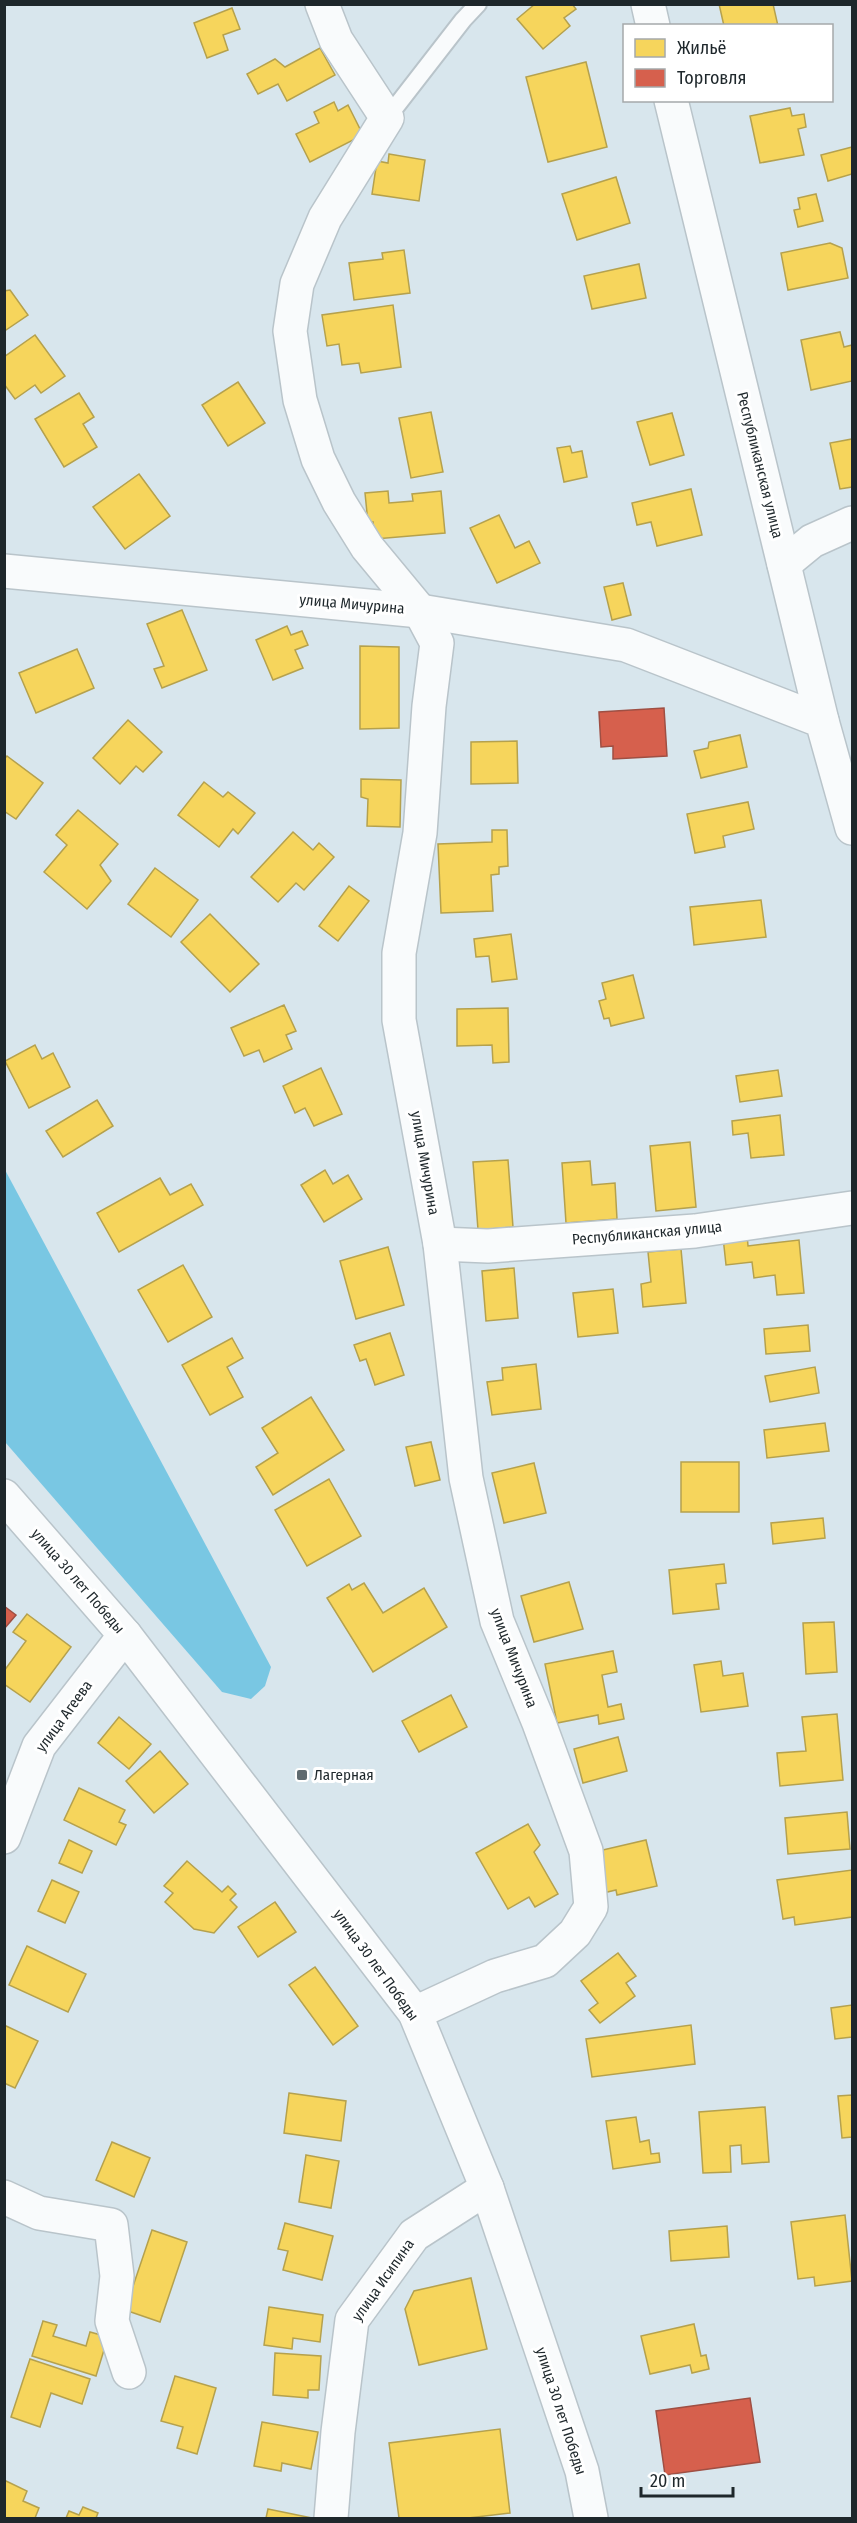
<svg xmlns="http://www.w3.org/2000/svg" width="857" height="2523" viewBox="0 0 857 2523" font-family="'Fira Sans Condensed',sans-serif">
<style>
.forest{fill:#79c7e3}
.homes{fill:#f6d55c;stroke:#b5a14d;stroke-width:1.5}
.shops{fill:#d6604d;stroke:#9f4f43;stroke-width:1.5}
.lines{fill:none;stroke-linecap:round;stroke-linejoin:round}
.lane-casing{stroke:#b9c4ca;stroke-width:20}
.street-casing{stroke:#b9c4ca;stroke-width:36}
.secondary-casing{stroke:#b9c4ca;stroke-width:36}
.lane{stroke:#f9fbfc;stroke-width:16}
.street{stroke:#f9fbfc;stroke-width:33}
.secondary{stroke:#f9fbfc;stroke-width:33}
.poi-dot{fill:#5f6a6f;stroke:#fff;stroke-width:2}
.labels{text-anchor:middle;stroke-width:6;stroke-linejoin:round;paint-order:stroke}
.street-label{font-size:15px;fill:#1e272b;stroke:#fff}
.poi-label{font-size:15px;fill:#1e272b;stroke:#fff;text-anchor:start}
</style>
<rect width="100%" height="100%" fill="#d8e6ed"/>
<path class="forest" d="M4 1168 271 1667 265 1686 251 1699 222 1692 5 1442Z"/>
<g class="homes">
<path d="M535 4H572L576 9 564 18 570 26 543 49 517 19Z"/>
<path d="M719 4H773L778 26H724Z"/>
<path d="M232 8 240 29 223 35 228 50 207 58 194 23Z"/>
<path d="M320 48 335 75 287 101 278 84 258 94 247 74 275 59 285 67Z"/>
<path d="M586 62 607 147 548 162 526 77Z"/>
<path d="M334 102 338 111 348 105 363 135 310 162 296 134 319 123 314 112Z"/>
<path d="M790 108 792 116 804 114 806 127 798 129 804 155 760 163 750 116Z"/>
<path d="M852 147V174L828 181 821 155Z"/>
<path d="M389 154 425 160 419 201 372 194 377 161 388 163Z"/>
<path d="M616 177 630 223 577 240 562 194Z"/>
<path d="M816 194 823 221 798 227 794 210 800 209 798 198Z"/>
<path d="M830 243 842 248 848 278 788 290 781 253Z"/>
<path d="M404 250 410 293 354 300 349 263 383 259 382 253Z"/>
<path d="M639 264 646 298 592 309 584 276Z"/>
<path d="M10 290 28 315 6 330 4 327V291Z"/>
<path d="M393 305 401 367 361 373 359 363 342 365 339 344 327 346 322 315Z"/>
<path d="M840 332 844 347 852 345V381L811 390 801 340Z"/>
<path d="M35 335 65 376 41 393 35 385 15 399 4 384V357Z"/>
<path d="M238 382 265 423 228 446 202 405Z"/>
<path d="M79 393 94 417 83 424 97 447 64 467 35 419Z"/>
<path d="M431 412 443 472 411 478 399 418Z"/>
<path d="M672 413 684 455 650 465 637 422Z"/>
<path d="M852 439V487L840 489 830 443Z"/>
<path d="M570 446 572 453 582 451 587 477 564 482 557 448Z"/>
<path d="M139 474 170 516 125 549 93 507Z"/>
<path d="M691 489 702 535 657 546 651 522 637 525 632 503Z"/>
<path d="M388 491 389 503 413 501 412 494 441 491 445 533 375 539 373 522 368 523 365 493Z"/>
<path d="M499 515 515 548 529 541 540 563 497 583 470 528Z"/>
<path d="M623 583 631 615 612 620 604 587Z"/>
<path d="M182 610 207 670 162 688 154 669 164 666 147 624Z"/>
<path d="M287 626 291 635 302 631 308 645 295 650 303 668 273 680 256 640Z"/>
<path d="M360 646 399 647V728L360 729Z"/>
<path d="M77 649 94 688 36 713 19 673Z"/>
<path d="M128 720 162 752 143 772 136 766 120 784 93 758Z"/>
<path d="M740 735 747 767 701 778 694 751 708 748 709 742Z"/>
<path d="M517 741 518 783 471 784V742Z"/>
<path d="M7 756 43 783 16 819 4 811V759Z"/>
<path d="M361 779 401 780 400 827 367 826 368 799 361 797Z"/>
<path d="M204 782 223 797 228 792 255 813 238 834 233 829 219 847 178 815Z"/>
<path d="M748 802 754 829 723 836 725 847 695 853 687 814Z"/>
<path d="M78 810 118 844 100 865 111 881 87 909 44 872 67 845 56 835Z"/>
<path d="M492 830H507L508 866 499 867V874L491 875 493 911 441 913 438 844 492 842Z"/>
<path d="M293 832 313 850 319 843 334 857 304 890 296 883 278 902 251 877Z"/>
<path d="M155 868 198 900 171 937 128 904Z"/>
<path d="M349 886 369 901 338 941 319 926Z"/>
<path d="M761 900 766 937 694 945 690 907Z"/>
<path d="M210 914 259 964 230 992 181 942Z"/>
<path d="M511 934 517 979 492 982 489 956 476 957 474 939Z"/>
<path d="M633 975 644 1018 611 1026 609 1018 604 1019 599 1001 606 999 602 983Z"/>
<path d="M284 1005 296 1031 286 1035 292 1049 264 1062 259 1050 244 1056 231 1028Z"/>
<path d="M508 1008 509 1062 493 1063 492 1045 457 1046V1009Z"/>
<path d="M35 1045 42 1059 53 1053 70 1087 29 1108 5 1061Z"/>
<path d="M321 1068 342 1114 314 1126 305 1108 295 1113 283 1086Z"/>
<path d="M778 1070 782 1096 740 1102 736 1076Z"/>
<path d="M97 1100 113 1126 63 1157 46 1131Z"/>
<path d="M780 1115 784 1155 751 1158 748 1133 733 1135 732 1121Z"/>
<path d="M690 1142 696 1207 656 1211 650 1146Z"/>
<path d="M508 1160 513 1227 478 1230 473 1162Z"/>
<path d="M590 1161 592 1185 615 1183 617 1219 566 1223 562 1163Z"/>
<path d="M325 1170 333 1184 348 1175 362 1199 324 1222 301 1185Z"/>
<path d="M160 1178 170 1195 191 1184 203 1205 119 1252 97 1213Z"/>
<path d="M747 1234 748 1246 799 1240 804 1293 777 1295 775 1275 754 1278 752 1262 726 1265 723 1237Z"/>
<path d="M388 1247 404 1305 356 1319 340 1261Z"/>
<path d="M681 1249 686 1303 643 1307 641 1284 651 1282 648 1252Z"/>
<path d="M183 1265 212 1317 168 1342 138 1290Z"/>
<path d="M514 1268 518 1318 486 1321 482 1271Z"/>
<path d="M613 1289 618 1333 578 1337 573 1293Z"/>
<path d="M808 1325 810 1351 766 1354 764 1329Z"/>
<path d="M390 1333 404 1375 375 1385 366 1359 360 1361 354 1345Z"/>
<path d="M232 1338 243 1358 227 1367 243 1397 210 1415 182 1365Z"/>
<path d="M536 1364 541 1409 492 1415 487 1382 503 1380 502 1368Z"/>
<path d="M815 1367 819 1393 770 1402 765 1376Z"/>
<path d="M311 1397 344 1450 273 1495 256 1467 278 1453 262 1428Z"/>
<path d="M825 1423 829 1451 767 1458 764 1430Z"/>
<path d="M431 1442 440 1480 415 1486 406 1447Z"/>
<rect x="681" y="1462" width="58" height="50"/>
<path d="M534 1463 546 1513 504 1523 492 1473Z"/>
<path d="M329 1479 361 1536 307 1566 275 1510Z"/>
<path d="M823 1518 825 1538 773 1544 771 1523Z"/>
<path d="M724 1564 726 1583 716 1584 719 1609 673 1614 669 1570Z"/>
<path d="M569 1582 583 1629 534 1642 521 1596Z"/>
<path d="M364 1583 383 1613 424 1588 447 1627 373 1672 327 1598 349 1584 352 1590Z"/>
<path d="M27 1614 71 1647 30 1702 4 1684V1671L26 1641 13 1632Z"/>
<path d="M834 1622 837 1672 806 1674 803 1623Z"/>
<path d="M613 1651 617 1672 602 1675 608 1707 621 1704 624 1719 599 1724 598 1715 557 1723 545 1664Z"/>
<path d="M721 1661 723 1676 743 1673 748 1706 701 1712 694 1665Z"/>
<path d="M451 1695 467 1727 419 1752 402 1721Z"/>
<path d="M837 1714 843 1780 780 1786 777 1753 806 1751 802 1717Z"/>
<path d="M119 1717 151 1744 129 1769 98 1743Z"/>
<path d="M618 1737 627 1771 583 1783 574 1749Z"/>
<path d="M160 1751 188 1784 154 1813 126 1781Z"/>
<path d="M79 1788 125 1810 119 1822 126 1825 116 1845 64 1820Z"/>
<path d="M847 1812 850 1849 788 1854 785 1818Z"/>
<path d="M528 1824 540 1845 534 1852 558 1894 535 1907 529 1897 508 1909 476 1853Z"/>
<path d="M69 1840 92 1851 82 1873 59 1863Z"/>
<path d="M646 1840 657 1886 617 1895 616 1890 603 1893 594 1852Z"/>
<path d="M187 1861 222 1892 228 1886 236 1894 230 1900 237 1907 214 1933 194 1929 165 1902 173 1893 164 1886Z"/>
<path d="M852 1870V1917L795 1925 794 1917 783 1919 777 1880Z"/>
<path d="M52 1880 79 1892 65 1923 38 1911Z"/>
<path d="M275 1902 296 1932 258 1957 238 1927Z"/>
<path d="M27 1946 86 1974 68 2012 9 1985Z"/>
<path d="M618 1953 636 1976 626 1983 635 1996 600 2023 589 2010 598 2003 581 1981Z"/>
<path d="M315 1967 358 2026 333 2045 289 1985Z"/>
<path d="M852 2005V2037L835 2039 831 2008Z"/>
<path d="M4 2025 38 2041 15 2088 4 2083Z"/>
<path d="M691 2025 695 2064 592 2077 586 2039Z"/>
<path d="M289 2093 346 2101 341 2141 284 2133Z"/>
<path d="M852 2095V2137L842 2138 838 2096Z"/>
<path d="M765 2107 769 2162 742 2164 741 2145 730 2146 731 2172 703 2173 699 2112Z"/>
<path d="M636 2117 640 2142 649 2140 651 2154 659 2153 660 2162 613 2169 606 2121Z"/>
<path d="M112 2142 150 2158 134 2197 96 2180Z"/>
<path d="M306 2155 339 2161 331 2208 299 2202Z"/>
<path d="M845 2215 852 2281 815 2286 814 2277 798 2279 791 2222Z"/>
<path d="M285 2223 333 2236 322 2280 283 2270 288 2251 278 2249Z"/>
<path d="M727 2226 729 2257 671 2261 669 2231Z"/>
<path d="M152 2230 187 2242 160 2322 125 2310Z"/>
<path d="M471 2278 487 2349 419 2365 405 2309 414 2291Z"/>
<path d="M269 2307 323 2315 320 2342 293 2338 292 2349 264 2345Z"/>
<path d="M43 2321 57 2325 53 2336 86 2346 90 2332 108 2337 96 2376 32 2356Z"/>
<path d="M694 2324 701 2356 706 2355 709 2369 692 2373 690 2365 650 2374 641 2336Z"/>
<path d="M275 2353 321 2356 319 2390H308V2398L273 2395Z"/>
<path d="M30 2359 90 2379 82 2404 51 2393 40 2427 11 2417Z"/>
<path d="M175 2376 216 2388 197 2454 177 2448 183 2427 161 2421Z"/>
<path d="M262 2422 318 2432 311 2469 282 2463 281 2471 254 2466Z"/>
<path d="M500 2429 510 2513 468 2518H399L389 2443Z"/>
<path d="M4 2480 27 2491 23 2501 39 2508 35 2518H4Z"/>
<path d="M83 2507 98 2513 96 2518H66L69 2511 79 2515Z"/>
<path d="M268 2509 312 2518H266Z"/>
</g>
<g class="shops">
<path d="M664 708 667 756 613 759V746L601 747 599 712Z"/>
<path d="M4 1606 16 1615 4 1629Z"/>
<path d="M750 2398 760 2462 665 2475 656 2411Z"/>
</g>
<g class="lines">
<defs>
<path id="lane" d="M387 118 463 20 478 4"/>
<g id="street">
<path d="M322 4 336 40 387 118 325 218 297 284 290 331 300 400 318 459 339 502 367 547 420 611 437 643 429 706 420 833 399 953V1020L440 1244 466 1478 497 1621 539 1723 586 1851 591 1907 575 1933 545 1961 495 1976 415 2013"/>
<path d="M648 4 653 26"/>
<path d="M671 100 822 721"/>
<path d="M784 564 812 541 852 523"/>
<path d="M440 1244 488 1246 695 1231 852 1208"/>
<path d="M4 1837 39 1746 125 1635"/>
<path d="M4 2197 39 2213 111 2225 117 2276 112 2321 129 2372"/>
<path d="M331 2518 338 2432 352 2320 414 2235 487 2188"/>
</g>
<g id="secondary">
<path d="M4 571 420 611 626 645 822 721 852 828"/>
<path d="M4 1496 125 1635 415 2013 487 2188 582 2471 591 2518"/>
</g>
</defs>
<use href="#lane" class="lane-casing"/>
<use href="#street" class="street-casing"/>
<use href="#secondary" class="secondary-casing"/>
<use href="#lane" class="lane"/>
<use href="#street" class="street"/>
<use href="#secondary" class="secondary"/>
</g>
<rect class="poi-dot" x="296" y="1769" width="12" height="12" rx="3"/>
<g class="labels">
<g class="street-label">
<text transform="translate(760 465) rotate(76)" y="5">Республиканская улица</text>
<text transform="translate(352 604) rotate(5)" y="5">улица Мичурина</text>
<text transform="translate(425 1163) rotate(80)" y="5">улица Мичурина</text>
<text transform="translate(647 1233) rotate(-5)" y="5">Республиканская улица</text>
<text transform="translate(78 1581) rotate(49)" y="5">улица 30 лет Победы</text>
<text transform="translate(514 1658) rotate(69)" y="5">улица Мичурина</text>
<text transform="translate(64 1716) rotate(-54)" y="5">улица Агеева</text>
<text transform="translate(376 1965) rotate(54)" y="5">улица 30 лет Победы</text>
<text transform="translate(383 2280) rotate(-55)" y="5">улица Исипина</text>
<text transform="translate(561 2411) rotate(72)" y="5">улица 30 лет Победы</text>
</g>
<g class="poi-label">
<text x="314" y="1780">Лагерная</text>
</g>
</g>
<rect width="857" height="2523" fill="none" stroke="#1e272b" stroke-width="12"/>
<rect x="623" y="24" width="210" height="78" fill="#ffffff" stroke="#a5a9aa" stroke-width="1.5"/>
<rect x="635" y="39" width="30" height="18" fill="#f6d55c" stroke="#a5a9aa" stroke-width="1.5"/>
<text x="677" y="54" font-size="18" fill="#1e272b">Жильё</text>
<rect x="635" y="69" width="30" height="18" fill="#d6604d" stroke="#a5a9aa" stroke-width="1.5"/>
<text x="677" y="84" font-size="18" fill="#1e272b">Торговля</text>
<path d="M641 2487v9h92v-9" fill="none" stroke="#1e272b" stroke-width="3"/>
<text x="650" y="2487" font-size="18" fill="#1e272b" stroke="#ffffff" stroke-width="4.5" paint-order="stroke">20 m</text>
</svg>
